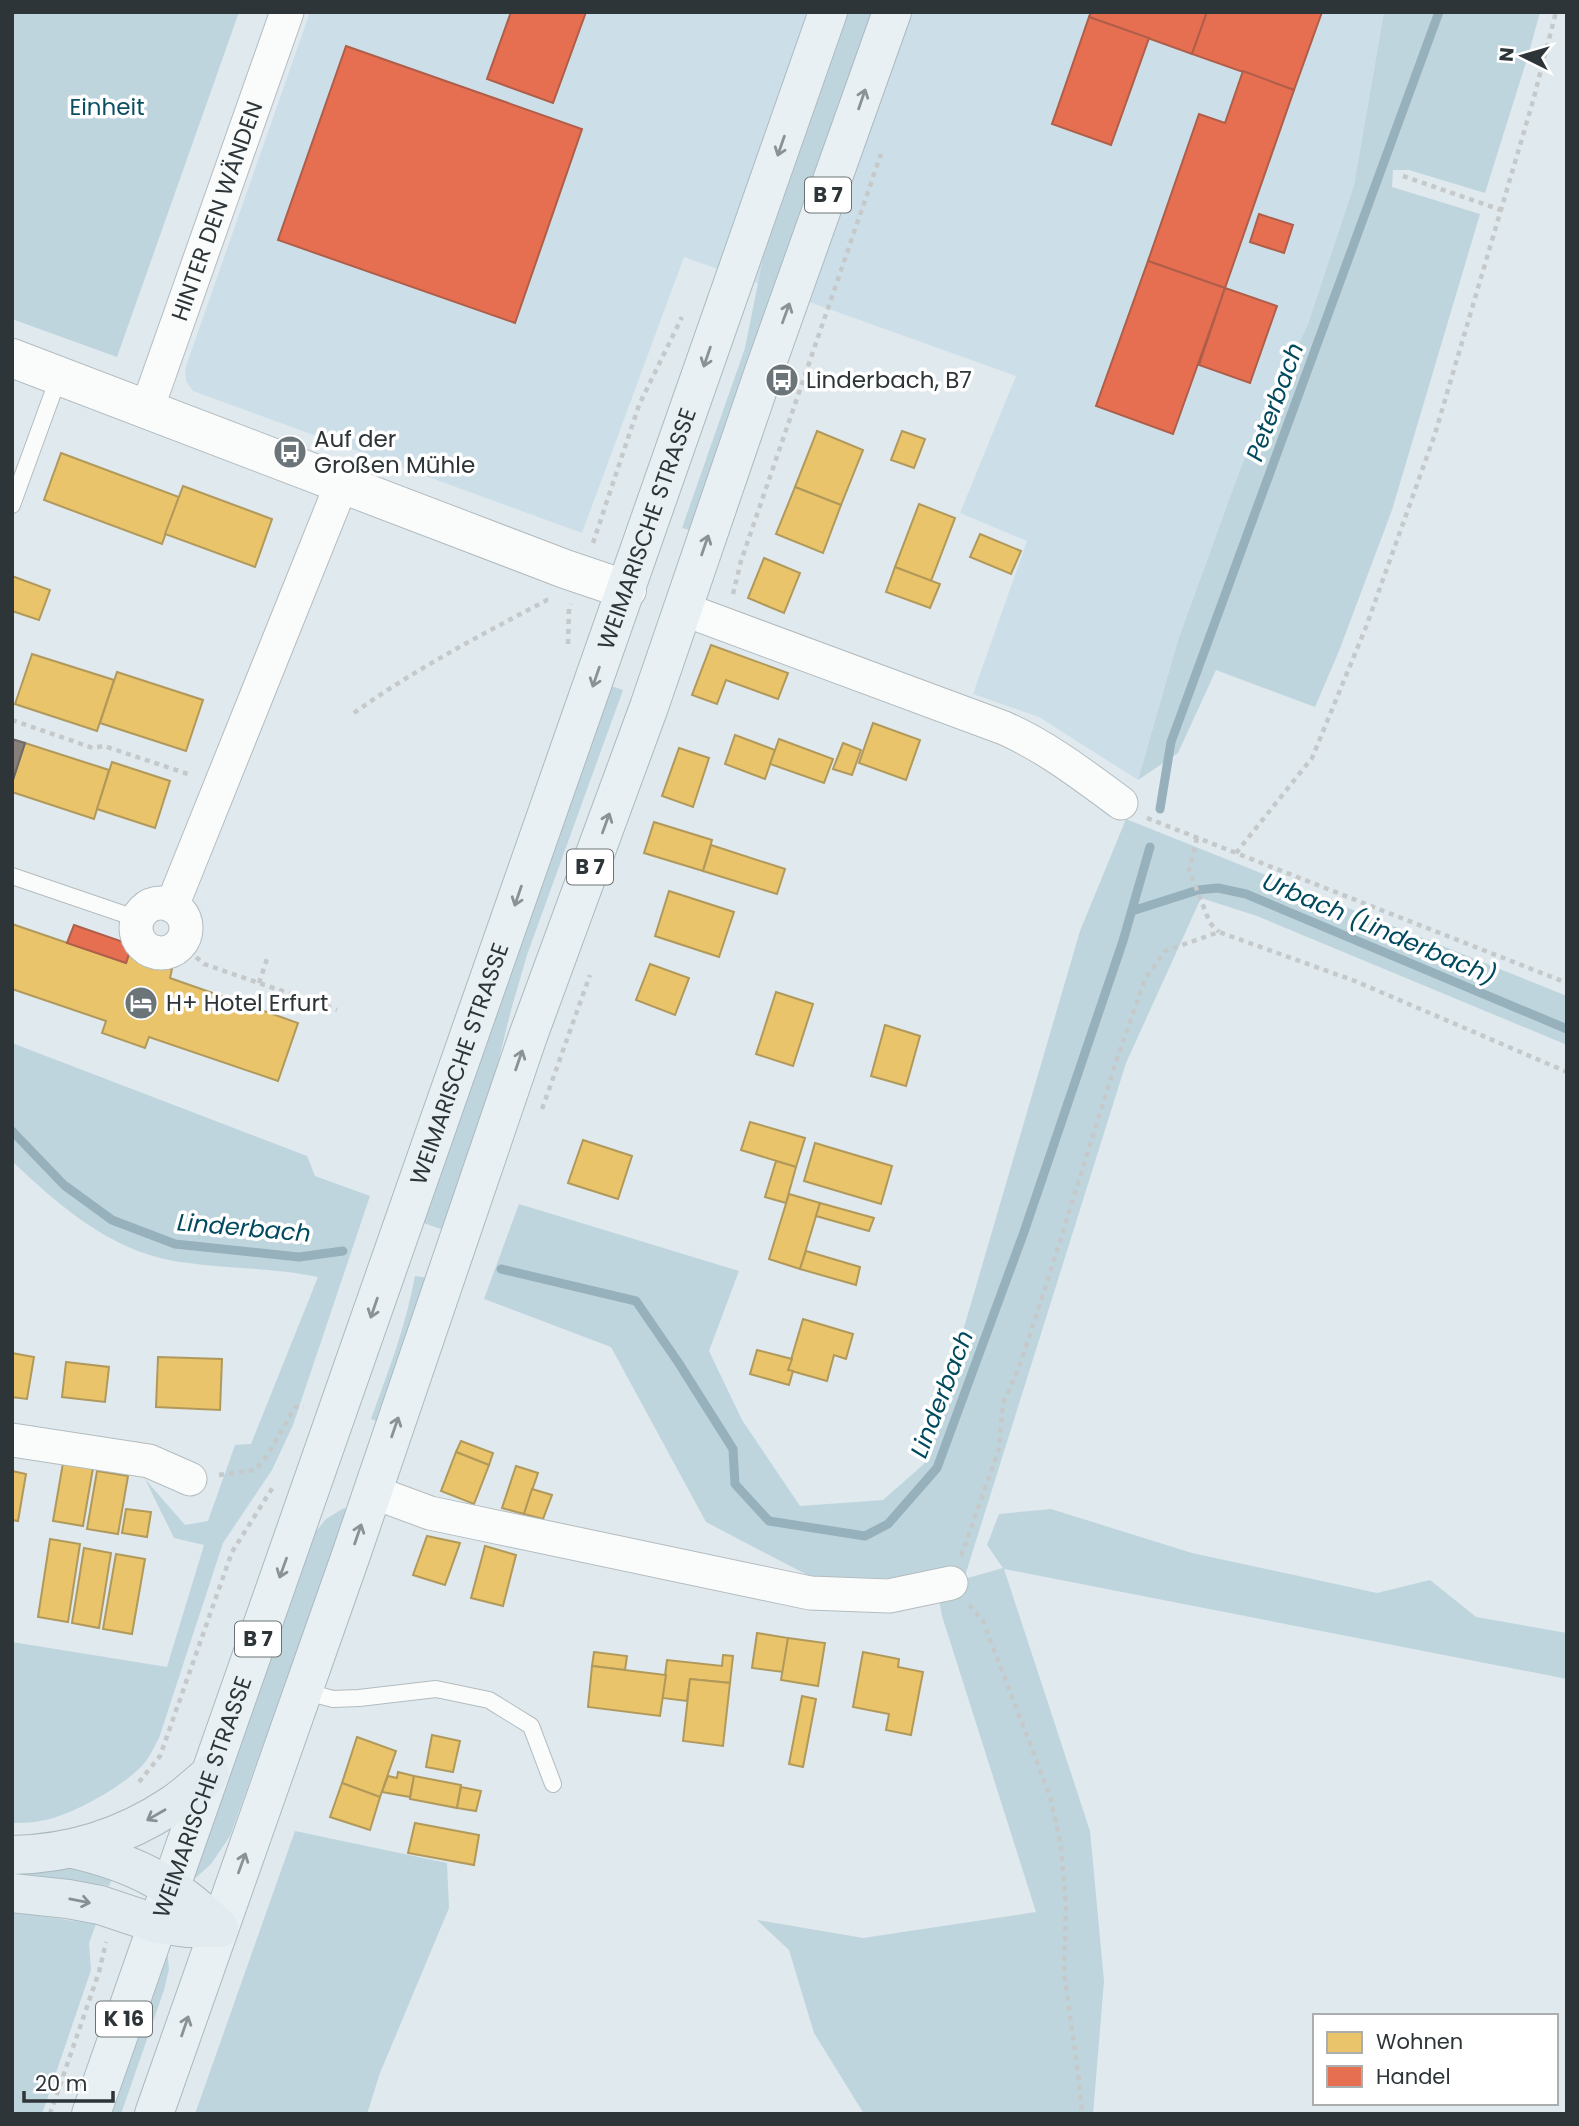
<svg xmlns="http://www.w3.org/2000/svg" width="1579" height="2126" viewBox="0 0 1579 2126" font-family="Poppins,sans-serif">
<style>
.built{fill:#ccdfe8}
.green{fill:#bfd5de}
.homes{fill:#e9c46a;stroke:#b1995b;stroke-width:2}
.shops{fill:#e76f51;stroke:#af5e4a;stroke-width:2}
.industry{fill:#8a817c;stroke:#6e6a68;stroke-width:2}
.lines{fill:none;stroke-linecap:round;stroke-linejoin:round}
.stream{stroke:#97b1bc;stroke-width:9}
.service-casing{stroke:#b4bcbf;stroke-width:18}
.minor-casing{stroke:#b4bcbf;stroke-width:35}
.tertiary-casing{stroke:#b4bcbf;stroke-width:40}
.primary-casing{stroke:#abbac0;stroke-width:40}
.trunk-casing{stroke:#abbac0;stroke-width:40}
.path{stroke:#c6c9ca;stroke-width:4.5;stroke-dasharray:5 5;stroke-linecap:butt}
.service{stroke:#fafcfc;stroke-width:16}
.minor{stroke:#fafcfc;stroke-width:33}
.tertiary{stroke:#fafcfc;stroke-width:38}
.primary{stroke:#e8f0f3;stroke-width:38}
.trunk{stroke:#e2ecf0;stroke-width:38}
.oneway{stroke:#8a9296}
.oneway2{stroke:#889094}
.labels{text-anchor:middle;stroke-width:7;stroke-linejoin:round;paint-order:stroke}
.shield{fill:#fff;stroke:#6c7274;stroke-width:2}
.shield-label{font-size:21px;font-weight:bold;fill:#2d3538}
.park-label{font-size:23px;fill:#0b4f63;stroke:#fff}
.street-label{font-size:23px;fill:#2d3538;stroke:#fff}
.poi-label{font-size:23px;fill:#2d3538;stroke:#fff;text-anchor:start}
.water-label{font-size:24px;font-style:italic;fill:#014a5e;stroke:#fff}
</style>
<rect width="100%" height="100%" fill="#dfe9ee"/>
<path class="built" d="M310 12H1384L1354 185 1308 324 1241 467 1178 640 1138 780 1039 717 973 694 1027 541 960 513 1016 376 684 257 582 533 193 391 186 381 185 369Z"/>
<g class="green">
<path d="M12 12H239L117 357 12 319Z"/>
<path d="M849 12H874L693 531 682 528 745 348 763 258Z"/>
<path d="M1384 12H1540L1528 56 1485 193 1409 170H1393L1392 187 1480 214 1392 510 1339 651 1315 707 1216 670 1178 753 1138 780 1178 640 1241 467 1308 324 1354 185Z"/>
<path d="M611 686 623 690 527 955 511 1010 496 1071 447 1231 423 1223Z"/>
<path d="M1126 819 1567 996V1045L1257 916 1201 898 1126 1063 964 1579 1003 1568 987 1545 999 1514 1051 1509 1192 1553 1377 1593 1430 1580 1476 1617 1567 1633V1679L1004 1569 1090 1831 1104 1981 1093 2114H864L814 2033 789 1950 757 1920 863 1938 1036 1912 942 1616 935 1579 811 1577 706 1522 611 1347 484 1299 519 1204 739 1271 709 1351 742 1420 800 1506 883 1500 924 1464 1080 931Z"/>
<path d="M12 1043 307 1156 315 1176 370 1196 293 1425 272 1470 223 1543 159 1738C155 1745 152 1752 148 1758 133 1781 82 1809 56 1817 42 1822 27 1823 12 1823V1642L167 1667 204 1545 174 1538 145 1479 185 1525 208 1521 235 1445 251 1444 318 1277C271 1267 221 1269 174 1261 110 1250 58 1205 12 1161Z"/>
<path d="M415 1276 430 1278 379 1422 371 1419C388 1372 406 1326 415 1276Z"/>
<path d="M344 1508 348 1510 230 1836 211 1864 191 1882 313 1535 326 1519Z"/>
<path d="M295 1831 447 1863 449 1908 380 2073 367 2114H195Z"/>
<path d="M72 1863 113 1876 109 1886 34 1875 12 1874V1868Z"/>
<path d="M12 1912 96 1924 89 1943 91 1970 42 2114H12Z"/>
<path d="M167 1950 169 1969 164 1990 121 2114H110Z"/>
</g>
<g class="homes">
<path d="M817 431 863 450 841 505 795 487Z"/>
<path d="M902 431 925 439 914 468 891 460Z"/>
<path d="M61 453 179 497 162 544 44 500Z"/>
<path d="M183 486 272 519 255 567 165 534Z"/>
<path d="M795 487 841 505 823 553 776 534Z"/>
<path d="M919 504 955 518 931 581 895 567Z"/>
<path d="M980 534 1021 551 1011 574 970 557Z"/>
<path d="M764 558 800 573 784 613 748 598Z"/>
<path d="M895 567 940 584 930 608 886 592Z"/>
<path d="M12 576 50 590 39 620 12 611Z"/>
<path d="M711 645 788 673 778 699 726 680 717 704 692 695Z"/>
<path d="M32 654 114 680 97 731 15 704Z"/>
<path d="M117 672 203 700 186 751 100 723Z"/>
<path d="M873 723 920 740 906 780 859 763Z"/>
<path d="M735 735 775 750 765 779 725 764Z"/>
<path d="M779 739 833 759 824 783 770 764Z"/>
<path d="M25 743 109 770 94 819 12 792V783Z"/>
<path d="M843 743 861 750 852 775 833 769Z"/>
<path d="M679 748 709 758 693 807 662 796Z"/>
<path d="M112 762 170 781 155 828 97 809Z"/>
<path d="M654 822 712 840 703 871 644 853Z"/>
<path d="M711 845 785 869 777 894 703 871Z"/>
<path d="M669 891 734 912 719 957 655 936Z"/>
<path d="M12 924 126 963 129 954 151 962 172 969 170 978 298 1023 278 1081 149 1037 145 1048 102 1033 106 1021 12 989Z"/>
<path d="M650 964 689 978 675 1015 636 1000Z"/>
<path d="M776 992 813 1004 793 1066 756 1054Z"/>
<path d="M885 1025 920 1036 906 1086 871 1076Z"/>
<path d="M750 1122 805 1138 796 1167 741 1150Z"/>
<path d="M583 1140 632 1156 618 1199 568 1183Z"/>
<path d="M815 1143 892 1166 881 1204 804 1181Z"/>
<path d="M776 1161 796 1167 786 1203 765 1197Z"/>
<path d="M789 1194 820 1203 800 1269 769 1259Z"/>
<path d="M820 1203 874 1218 869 1231 816 1216Z"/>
<path d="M806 1251 860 1267 856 1285 800 1269Z"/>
<path d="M803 1319 853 1334 846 1359 834 1355 827 1381 788 1370Z"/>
<path d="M757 1350 792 1359 788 1370 793 1371 789 1385 750 1374Z"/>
<path d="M12 1353 34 1357 27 1399 12 1397Z"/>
<path d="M158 1357 222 1359 220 1410 156 1407Z"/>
<path d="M66 1362 109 1367 105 1402 62 1397Z"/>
<path d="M461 1441 493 1453 489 1465 456 1452Z"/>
<path d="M456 1452 489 1465 474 1504 441 1491Z"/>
<path d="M63 1463 93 1468 83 1526 53 1521Z"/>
<path d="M516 1466 538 1473 524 1514 502 1508Z"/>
<path d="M12 1471 26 1474 18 1521 12 1520Z"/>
<path d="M97 1471 128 1476 118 1534 87 1529Z"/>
<path d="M532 1489 552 1495 543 1519 524 1514Z"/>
<path d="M126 1509 151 1512 147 1537 122 1533Z"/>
<path d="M427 1536 460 1543 445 1585 413 1575Z"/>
<path d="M50 1539 80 1544 68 1622 38 1617Z"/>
<path d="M485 1546 516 1555 503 1606 471 1598Z"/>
<path d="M84 1548 111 1553 99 1628 72 1623Z"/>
<path d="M116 1554 145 1559 132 1634 103 1629Z"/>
<path d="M757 1633 788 1638 783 1672 752 1668Z"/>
<path d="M788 1638 825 1643 818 1686 781 1680Z"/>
<path d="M594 1652 627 1656 625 1670 592 1666Z"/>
<path d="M863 1652 899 1659 898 1667 923 1672 911 1735 886 1730 889 1714 853 1707Z"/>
<path d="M723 1655 733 1656 730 1683 690 1679 687 1701 662 1698 667 1660 722 1666Z"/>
<path d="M592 1666 666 1675 660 1716 588 1707Z"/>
<path d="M690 1679 730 1683 723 1746 683 1741Z"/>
<path d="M802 1696 816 1699 803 1767 789 1764Z"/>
<path d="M432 1735 460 1741 453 1772 426 1767Z"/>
<path d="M357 1737 396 1751 380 1797 342 1783Z"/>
<path d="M398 1772 414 1776 410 1797 382 1792 388 1776 397 1778Z"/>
<path d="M414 1776 461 1785 457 1808 410 1799Z"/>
<path d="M342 1783 380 1797 370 1830 330 1817Z"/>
<path d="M461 1787 481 1791 476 1811 457 1808Z"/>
<path d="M415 1823 479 1835 474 1865 408 1853Z"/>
</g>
<g class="shops">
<path d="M511 12H586L553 103 487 79Z"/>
<path d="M1091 12H1207L1192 54 1089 17Z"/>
<path d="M1207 12H1322L1294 90 1192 54Z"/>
<path d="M1089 17 1149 38 1111 145 1052 124Z"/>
<path d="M346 46 582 129 515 323 278 240Z"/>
<path d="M1243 71 1294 90 1225 288 1148 261 1199 114 1225 123Z"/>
<path d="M1259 214 1293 225 1284 253 1250 242Z"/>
<path d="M1148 261 1225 288 1173 434 1096 406Z"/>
<path d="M1225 288 1277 306 1250 383 1199 365Z"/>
<path d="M74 925 132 945 126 963 67 943Z"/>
</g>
<path class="industry" d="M12 739 25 743 12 783Z"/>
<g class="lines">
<g class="stream">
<path d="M1160 809 1171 742 1439 12"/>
<path d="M1132 911 1198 890 1218 888 1246 894 1567 1029"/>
<path d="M12 1131 64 1185 112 1220 175 1244 299 1257 343 1251"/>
<path d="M501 1269 636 1301 678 1362 733 1449 735 1484 769 1521 865 1536 888 1524 937 1468 1024 1232 1123 941 1150 847"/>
</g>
<defs>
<g id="service">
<path d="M12 505 59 376"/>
<path d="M12 876 138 919"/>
<path d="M303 1691 333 1699 359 1698 436 1689 489 1700 531 1726 553 1784"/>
</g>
<g id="minor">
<path id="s1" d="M147 409 287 12"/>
<path d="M683 609 1004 728C1047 747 1083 775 1121 803"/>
<circle cx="161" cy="928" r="25"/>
<path d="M172 906 342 483"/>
<path d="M12 1440 149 1461 190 1479"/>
<path d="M373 1492 430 1513 810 1593 889 1596 951 1583"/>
</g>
<path id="tertiary" d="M12 358 565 569 627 590"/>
<g id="primary">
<path id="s2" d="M91 2114 828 12"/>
<path d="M154 2114 351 1555 528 1036 649 707 762 377 892 12"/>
</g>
<g id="trunk">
<path d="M73 1849C134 1863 175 1884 219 1928"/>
<path d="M12 1855C69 1854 124 1837 172 1805 186 1796 198 1784 210 1774"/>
<path d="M12 1893 68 1899 100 1905 157 1924 187 1928H219"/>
</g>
</defs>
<use href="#service" class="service-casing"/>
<use href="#minor" class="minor-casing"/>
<use href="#tertiary" class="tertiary-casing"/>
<use href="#primary" class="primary-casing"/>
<use href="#trunk" class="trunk-casing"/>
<g class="path">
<path d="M1403 176 1501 210"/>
<path d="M593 543 639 405 682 317"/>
<path d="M733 594 741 561 881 154"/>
<path d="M568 644 569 609 571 604"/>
<path d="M354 713C415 669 481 635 547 600H549"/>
<path d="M12 720 93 748 104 746 191 775"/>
<path d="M1147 818 1567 983"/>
<path d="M1197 838 1189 870 1210 923 1219 932"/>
<path d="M1236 853 1312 758 1366 627 1435 434 1533 101 1556 12"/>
<path d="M181 944 204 964 337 1010"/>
<path d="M151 962 154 952"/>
<path d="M259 983 267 959"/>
<path d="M542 1109 590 975"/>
<path d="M219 1475 255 1470 267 1456 295 1407H304"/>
<path d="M961 1556 999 1449 1003 1403 1018 1370 1043 1295 1116 1062 1145 979 1165 951 1219 932 1355 981 1567 1072"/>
<path d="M969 1605 983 1621 1050 1796 1061 1846 1066 1908 1064 1972 1079 2080 1082 2114"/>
<path d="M139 1782 160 1756 232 1552 273 1487"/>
<path d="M50 2114 99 1972 106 1942"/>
</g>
<use href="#service" class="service"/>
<use href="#minor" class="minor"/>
<use href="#tertiary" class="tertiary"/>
<use href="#primary" class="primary"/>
<use href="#trunk" class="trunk"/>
</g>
<defs><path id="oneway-shaft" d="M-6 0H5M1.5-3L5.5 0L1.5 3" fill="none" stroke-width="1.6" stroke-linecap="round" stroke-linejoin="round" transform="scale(1.75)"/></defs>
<g class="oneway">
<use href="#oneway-shaft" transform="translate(862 99) rotate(-71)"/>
<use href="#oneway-shaft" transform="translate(781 146) rotate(109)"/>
<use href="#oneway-shaft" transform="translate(786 313) rotate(-70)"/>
<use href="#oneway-shaft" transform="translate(707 357) rotate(109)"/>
<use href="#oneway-shaft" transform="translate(705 545) rotate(-71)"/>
<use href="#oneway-shaft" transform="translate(596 677) rotate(109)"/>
<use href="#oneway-shaft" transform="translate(606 823) rotate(-70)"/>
<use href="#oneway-shaft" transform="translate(518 896) rotate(109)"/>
<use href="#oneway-shaft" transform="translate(519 1060) rotate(-71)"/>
<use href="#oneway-shaft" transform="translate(374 1308) rotate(109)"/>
<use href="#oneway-shaft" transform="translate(395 1427) rotate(-71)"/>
<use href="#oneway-shaft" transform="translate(358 1534) rotate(-71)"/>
<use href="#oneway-shaft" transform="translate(283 1568) rotate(110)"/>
<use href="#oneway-shaft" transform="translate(242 1863) rotate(-70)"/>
<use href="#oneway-shaft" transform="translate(185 2026) rotate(-71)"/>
</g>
<g class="oneway2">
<use href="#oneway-shaft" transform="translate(156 1815) rotate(150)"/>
<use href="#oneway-shaft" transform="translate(80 1901) rotate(11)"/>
</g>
<defs>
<symbol id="bus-disc" viewBox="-11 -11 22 22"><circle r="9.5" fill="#6b7478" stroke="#fff"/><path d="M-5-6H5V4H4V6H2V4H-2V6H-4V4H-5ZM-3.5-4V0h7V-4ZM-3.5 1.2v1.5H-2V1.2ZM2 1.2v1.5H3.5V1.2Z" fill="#fff"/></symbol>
<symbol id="hotel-disc" viewBox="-11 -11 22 22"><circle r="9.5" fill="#6b7478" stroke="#fff"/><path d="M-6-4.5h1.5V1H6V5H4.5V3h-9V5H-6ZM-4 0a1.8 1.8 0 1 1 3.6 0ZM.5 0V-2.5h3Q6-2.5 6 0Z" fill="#fff"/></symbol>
</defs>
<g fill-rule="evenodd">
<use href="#bus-disc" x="763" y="361" width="38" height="38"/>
<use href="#bus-disc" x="271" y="433" width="38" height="38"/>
<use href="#hotel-disc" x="122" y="984" width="38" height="38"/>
</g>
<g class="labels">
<g class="shield">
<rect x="805" y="177.5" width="46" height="35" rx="5"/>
<rect x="567" y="849.5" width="46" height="35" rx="5"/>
<rect x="235" y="1621.5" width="46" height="35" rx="5"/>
<rect x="96" y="2001.5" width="56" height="35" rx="5"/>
</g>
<g class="shield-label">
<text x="828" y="202">B 7</text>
<text x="590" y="874">B 7</text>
<text x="258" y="1646">B 7</text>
<text x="124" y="2026">K 16</text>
</g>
<g class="park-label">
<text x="107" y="115">Einheit</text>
</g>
<g class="street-label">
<text dy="8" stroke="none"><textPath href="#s1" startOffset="210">HINTER DEN WÄNDEN</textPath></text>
<text dy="8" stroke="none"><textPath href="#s2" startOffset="1680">WEIMARISCHE STRASSE</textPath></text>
<text dy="8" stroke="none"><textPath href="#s2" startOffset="1113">WEIMARISCHE STRASSE</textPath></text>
<text dy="8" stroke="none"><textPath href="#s2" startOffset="336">WEIMARISCHE STRASSE</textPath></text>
</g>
<g class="poi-label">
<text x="806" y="388">Linderbach, B7</text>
<text x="314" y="447">Auf der<tspan x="314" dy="26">Großen Mühle</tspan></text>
<text x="166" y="1011">H+ Hotel Erfurt</text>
</g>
<g class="water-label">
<text transform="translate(1275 402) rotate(-70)" y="8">Peterbach</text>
<text transform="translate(1379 929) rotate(23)" y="8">Urbach (Linderbach)</text>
<text transform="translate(244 1228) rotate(5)" y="8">Linderbach</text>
<text transform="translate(942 1394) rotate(-69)" y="8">Linderbach</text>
</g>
</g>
<rect width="1579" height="2126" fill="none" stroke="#2d3538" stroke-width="28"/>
<rect x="1313" y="2014" width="245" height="91" fill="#ffffff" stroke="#abaeaf" stroke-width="2"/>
<rect x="1327" y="2032" width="35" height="21" fill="#e9c46a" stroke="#abaeaf" stroke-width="2"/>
<text x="1376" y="2049" font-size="21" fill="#2d3538">Wohnen</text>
<rect x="1327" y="2066" width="35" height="21" fill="#e76f51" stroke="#abaeaf" stroke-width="2"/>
<text x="1376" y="2084" font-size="21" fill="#2d3538">Handel</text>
<g transform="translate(1523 56) rotate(275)" stroke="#ffffff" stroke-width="5" paint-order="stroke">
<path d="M0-5L12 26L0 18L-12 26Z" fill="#2d3538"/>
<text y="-10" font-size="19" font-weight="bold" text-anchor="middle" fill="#2d3538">N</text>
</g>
<path d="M24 2091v10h89v-10" fill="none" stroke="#2d3538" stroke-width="3.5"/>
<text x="35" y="2091" font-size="21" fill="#2d3538" stroke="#ffffff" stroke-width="5" paint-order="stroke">20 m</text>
</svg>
